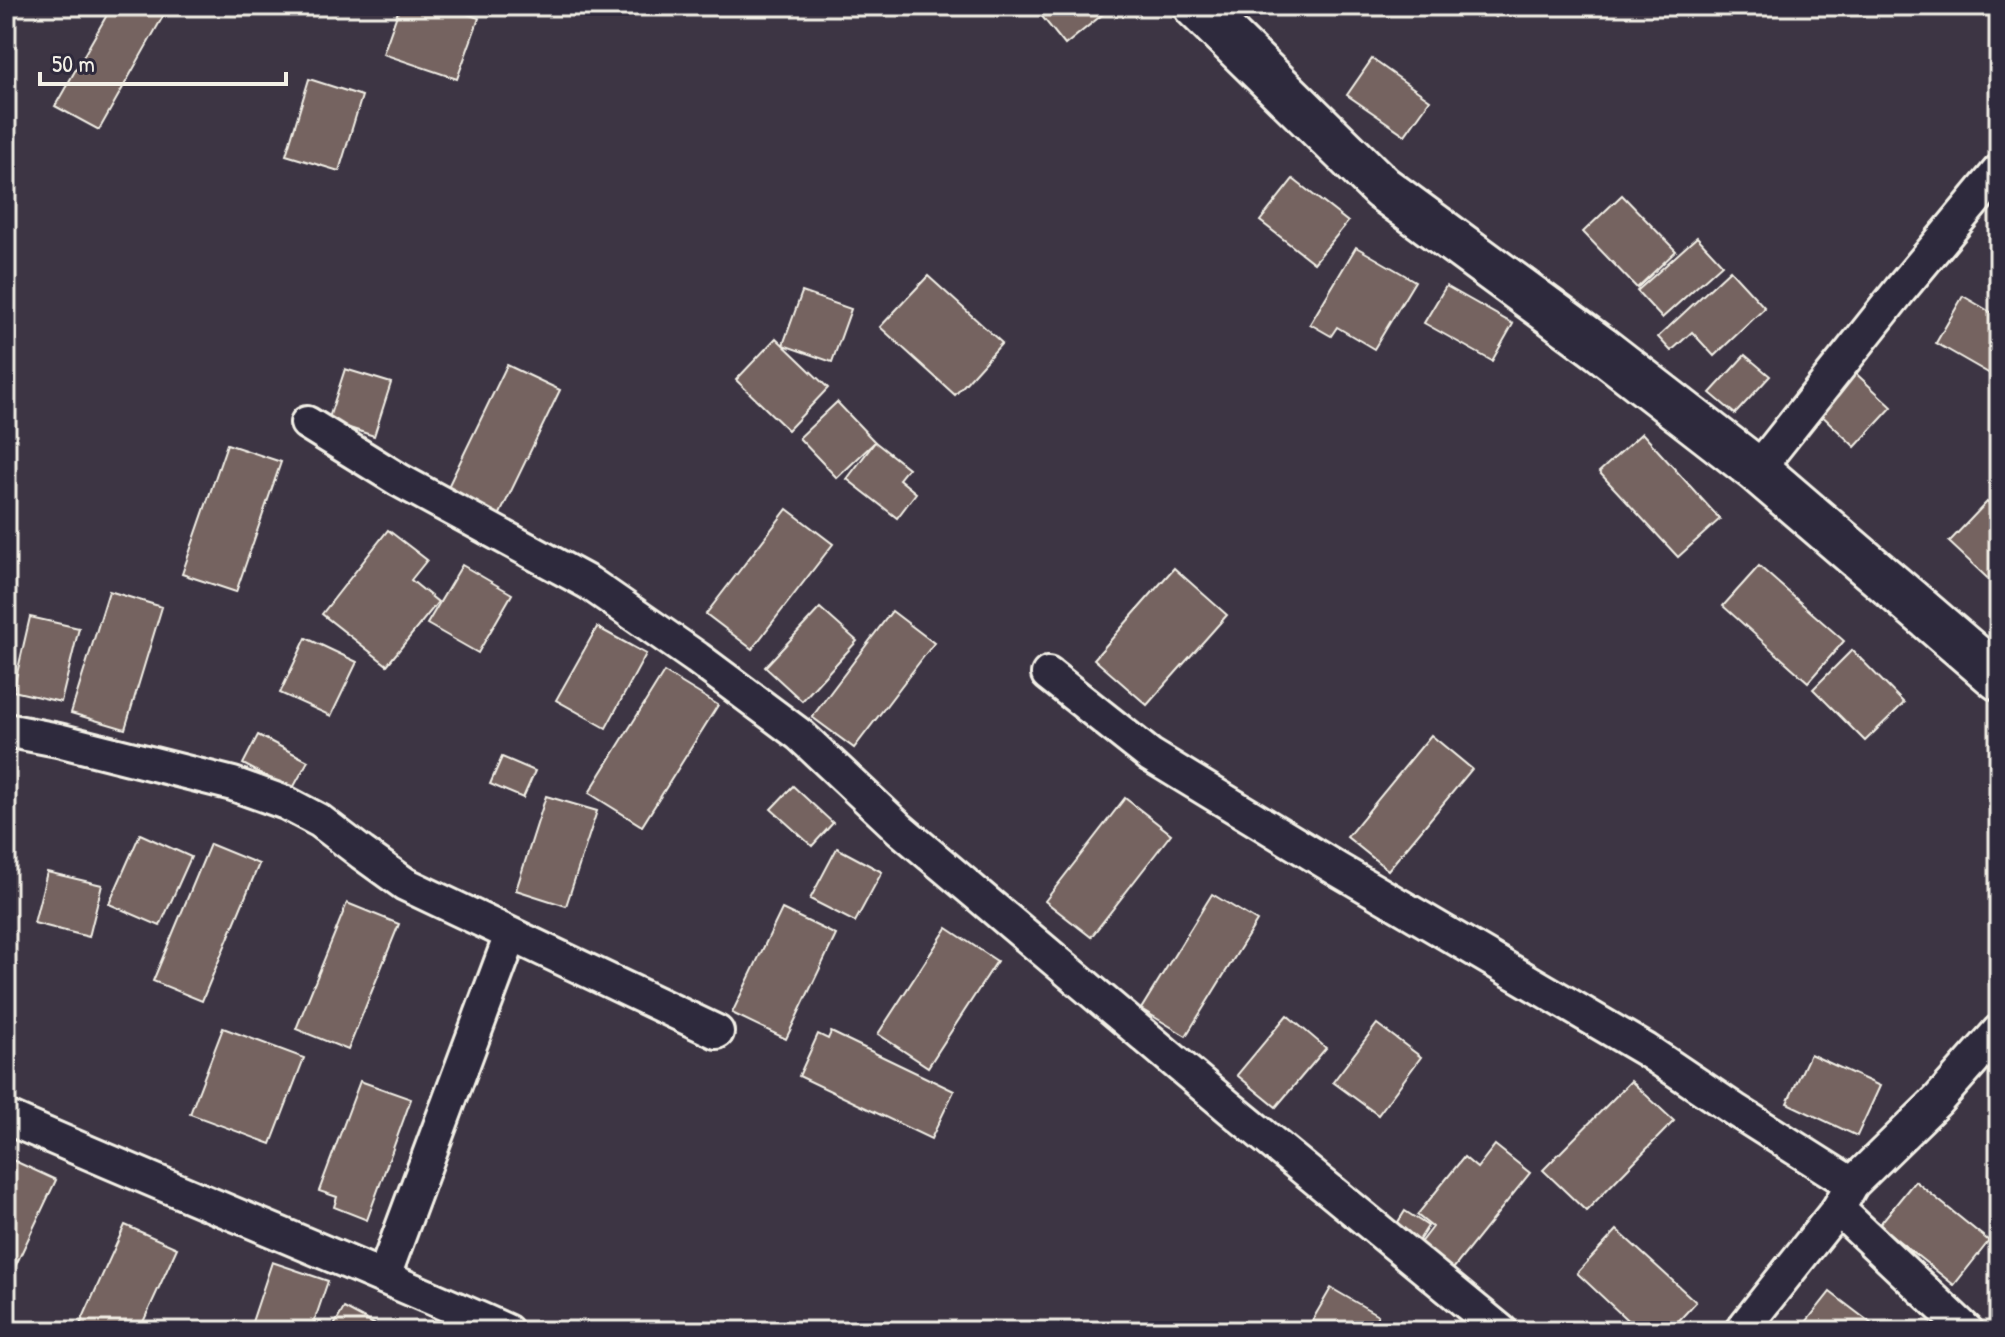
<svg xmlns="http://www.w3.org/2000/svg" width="2005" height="1337" viewBox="0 0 2005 1337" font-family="'Patrick Hand',sans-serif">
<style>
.building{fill:#746361;stroke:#f4f1e8;stroke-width:2}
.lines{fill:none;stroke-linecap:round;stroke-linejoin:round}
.street-casing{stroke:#f4f1e8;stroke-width:38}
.secondary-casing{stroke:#f4f1e8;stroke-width:50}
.street{stroke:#2f2a3d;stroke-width:32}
.secondary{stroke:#2f2a3d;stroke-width:44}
</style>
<rect width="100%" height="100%" fill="#3d3544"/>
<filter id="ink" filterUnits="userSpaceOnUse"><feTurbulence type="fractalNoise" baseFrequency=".0125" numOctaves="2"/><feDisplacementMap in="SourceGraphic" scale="16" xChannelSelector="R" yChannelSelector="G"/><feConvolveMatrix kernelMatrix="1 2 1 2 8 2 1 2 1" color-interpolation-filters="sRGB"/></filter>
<g filter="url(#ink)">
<g class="building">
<path d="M112 6H156L166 11 99 130 55 106Z"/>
<path d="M400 6H443L479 18 457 79 383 54Z"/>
<path d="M1050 6H1097L1103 14 1065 45 1040 14Z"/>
<path d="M1482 6H1505L1496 17Z"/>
<path d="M1372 59 1430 100 1405 135 1347 95Z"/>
<path d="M309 79 362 96 339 171 286 155Z"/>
<path d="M1293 179 1348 222 1314 263 1260 221Z"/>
<path d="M1622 195 1676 251 1637 288 1583 232Z"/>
<path d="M1697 237 1722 264 1662 318 1637 291Z"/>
<path d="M1356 247 1415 281 1374 349 1337 327 1331 336 1310 324Z"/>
<path d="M1730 270 1765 308 1714 356 1692 332 1671 351 1658 337Z"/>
<path d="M928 276 1002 343 955 395 880 327Z"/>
<path d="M1446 286 1513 324 1492 361 1424 323Z"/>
<path d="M802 292 851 309 832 362 783 345Z"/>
<path d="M1963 296 1999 317V379L1936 343Z"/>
<path d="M776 338 828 388 788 430 736 380Z"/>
<path d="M1745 355 1770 376 1735 414 1710 393Z"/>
<path d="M507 365 560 390 499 516 446 491Z"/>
<path d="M1850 368 1892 407 1855 447 1813 407Z"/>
<path d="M345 369 391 383 374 436 328 421Z"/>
<path d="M837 402 875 442 837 478 799 438Z"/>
<path d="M1642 433 1720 519 1678 557 1599 472Z"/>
<path d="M875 442 908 468 899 479 916 493 897 518 847 479Z"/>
<path d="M227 444 281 462 236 592 182 574Z"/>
<path d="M1987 502 1999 513V589L1949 542Z"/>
<path d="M787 509 833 544 752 649 706 614Z"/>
<path d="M388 530 427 560 411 580 438 602 387 665 322 614Z"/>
<path d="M462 565 512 594 478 653 427 624Z"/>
<path d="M1759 566 1844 641 1808 682 1723 606Z"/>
<path d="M1174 568 1227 615 1147 705 1094 659Z"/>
<path d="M109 591 162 607 125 729 71 713Z"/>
<path d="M820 608 857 641 802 701 765 667Z"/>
<path d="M892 611 934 643 854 748 812 717Z"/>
<path d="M30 617 79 628 61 702 13 691Z"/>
<path d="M597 627 646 654 606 728 556 700Z"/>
<path d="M306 638 357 662 331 716 280 693Z"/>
<path d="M1852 650 1904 703 1865 741 1813 689Z"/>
<path d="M664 672 718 705 642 826 589 793Z"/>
<path d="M258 735 308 761 292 790 243 764Z"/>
<path d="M1431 735 1472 769 1388 870 1347 837Z"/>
<path d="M502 757 535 771 523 798 490 784Z"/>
<path d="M793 786 833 823 812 846 771 809Z"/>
<path d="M546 796 597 811 566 906 516 890Z"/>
<path d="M1125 798 1171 834 1091 937 1045 901Z"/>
<path d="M140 834 191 857 160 926 109 904Z"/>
<path d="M210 844 259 864 202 1001 153 981Z"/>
<path d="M837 848 882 872 855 922 810 899Z"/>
<path d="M47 872 102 885 89 937 34 923Z"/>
<path d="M1212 894 1257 921 1186 1036 1141 1009Z"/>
<path d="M347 903 399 924 348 1050 296 1029Z"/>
<path d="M782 909 836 935 786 1039 732 1013Z"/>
<path d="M947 928 997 961 928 1067 878 1034Z"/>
<path d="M1287 1015 1326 1048 1276 1107 1237 1075Z"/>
<path d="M1377 1024 1421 1057 1378 1115 1333 1082Z"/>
<path d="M223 1028 304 1058 271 1144 190 1114Z"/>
<path d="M831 1032 954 1091 931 1139 799 1076 818 1034 828 1039Z"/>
<path d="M1810 1054 1880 1086 1857 1136 1787 1103Z"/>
<path d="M360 1081 411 1099 367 1220 334 1207 337 1197 319 1191Z"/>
<path d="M1631 1081 1674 1121 1586 1211 1543 1170Z"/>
<path d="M1495 1145 1530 1173 1449 1274 1416 1248 1432 1227 1417 1215 1464 1157 1477 1168Z"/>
<path d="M6 1157 56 1180 6 1286Z"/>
<path d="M1915 1181 1989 1241 1954 1285 1879 1225Z"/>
<path d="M1405 1211 1428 1226 1414 1248 1391 1233Z"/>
<path d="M125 1225 177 1248 139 1331H77Z"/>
<path d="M1617 1230 1696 1302 1673 1327 1677 1331H1639L1577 1273Z"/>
<path d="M272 1262 328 1281 311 1331H249Z"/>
<path d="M1331 1288 1378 1315 1369 1331H1306Z"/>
<path d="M1830 1292 1872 1324 1867 1331H1799Z"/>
<path d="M344 1308 387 1331H331Z"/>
</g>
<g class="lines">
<defs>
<g id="street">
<path d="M307 423 399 480 589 583 697 658 800 735 900 829 1230 1108 1501 1331"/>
<path d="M1757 470 1900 290 1999 171"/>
<path d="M1048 674 1150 755 1337 869 1646 1050 1735 1110 1852 1184"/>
<path d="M6 730 58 740 233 784 286 803 320 821 362 853 405 884 717 1032"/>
<path d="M6 1117C172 1190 341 1257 507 1331"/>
<path d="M1838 1209 1967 1331"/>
<path d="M384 1276 511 935"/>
<path d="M1741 1331 1838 1209 1852 1184 1937 1101 1999 1031"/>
</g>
<path id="secondary" d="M1196 6 1382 188 1601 349 1757 470 1999 678"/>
</defs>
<use href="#street" class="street-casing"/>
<use href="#secondary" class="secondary-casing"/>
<use href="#street" class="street"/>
<use href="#secondary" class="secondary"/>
</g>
</g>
<rect width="2005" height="1337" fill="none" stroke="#2f2a3d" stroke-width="32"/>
<rect x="16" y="16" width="1973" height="1305" fill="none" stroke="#f4f1e8" stroke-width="3" filter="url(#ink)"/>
<path d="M40 72v12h246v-12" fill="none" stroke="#f4f1e8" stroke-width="4"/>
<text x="52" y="72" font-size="24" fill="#f4f1e8" stroke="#2f2a3d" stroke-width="6" paint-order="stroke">50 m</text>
</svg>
